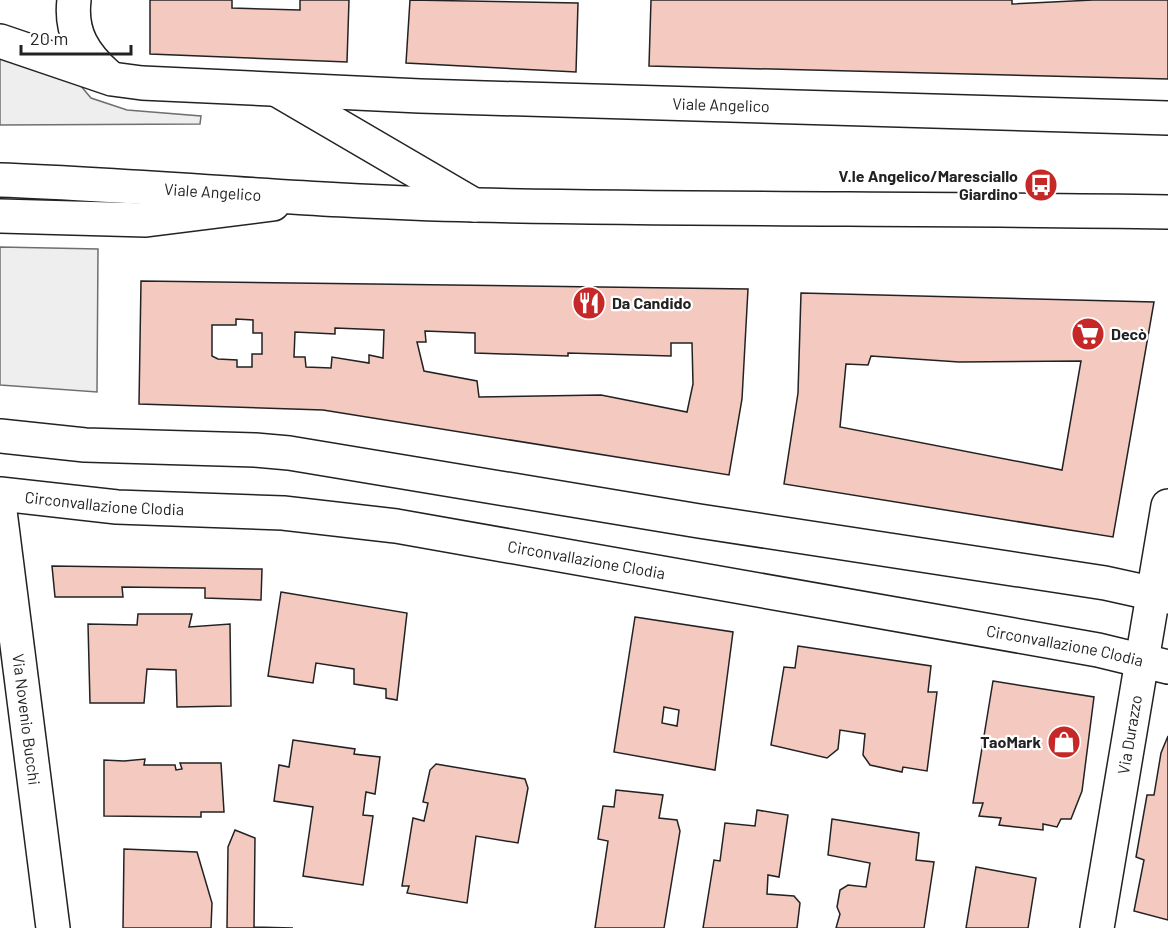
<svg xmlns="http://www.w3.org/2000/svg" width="1168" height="928" viewBox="0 0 1168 928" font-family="Barlow,sans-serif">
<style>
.green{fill:#eee;stroke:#6f6f6f;stroke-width:1.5}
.building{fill:#f3c9c0;stroke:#222;stroke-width:1.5;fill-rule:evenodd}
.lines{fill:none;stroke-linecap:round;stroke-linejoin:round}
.street-casing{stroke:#222;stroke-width:36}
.secondary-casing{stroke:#222;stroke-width:36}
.primary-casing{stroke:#222;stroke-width:36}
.street{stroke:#fff;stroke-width:33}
.secondary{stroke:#fff;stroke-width:33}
.primary{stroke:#fff;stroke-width:33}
.labels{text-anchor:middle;stroke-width:4.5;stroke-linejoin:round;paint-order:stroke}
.street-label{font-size:16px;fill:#222;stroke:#fff}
.poi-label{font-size:16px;font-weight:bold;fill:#222;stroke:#fff;text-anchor:end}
</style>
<rect width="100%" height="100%" fill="#fff"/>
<g class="green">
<path d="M0 55 75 79 91 98 127 110 201 116 200 124 0 125Z"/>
<path d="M0 247 98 249 97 392 0 385Z"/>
</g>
<g class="building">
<path d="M150 0H232V8L300 10V0H349L347 62 150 54Z"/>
<path d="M410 0 578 3 576 72 406 63Z"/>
<path d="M651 0H1012V4L1093 0H1168V79L649 66Z"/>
<path d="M141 281 748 289 742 399 729 475 323 410 139 404ZM236 319 253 320V333H262V354H252V367H237V360L218 359 212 356V325H236ZM335 328 384 330 383 358 369 355V363L332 357 331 368 306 367 305 357H294L295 332 335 334ZM425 331 475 333V353L568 356V353L671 356V343H692L693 384 687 412 601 395 479 397 477 381 424 371 417 342H426Z"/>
<path d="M801 293 1154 302 1113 537 784 484 798 393ZM871 356 959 362 1081 361 1062 470 840 427 846 364 868 365Z"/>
<path d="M52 566 262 569 261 600 205 598V588L122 587 123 597H55Z"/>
<path d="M281 592 407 613 397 700 386 698V689L354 684V669L316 663 313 683 268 676Z"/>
<path d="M138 614H192L189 627 230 624 231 706 177 707 176 670 147 669 144 703H90L88 624 137 625Z"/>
<path d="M635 617 733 632 715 770 614 752ZM664 707 679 710 677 726 662 723Z"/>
<path d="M798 646 931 666 928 692H937L927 771 903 767 902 772 870 765 863 755 865 734 840 730 838 749 827 758 771 745 784 667 795 668Z"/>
<path d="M993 681 1094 697 1082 791 1071 819H1061L1057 827 1043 824V830L999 825 1001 818 979 816 983 803H973Z"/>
<path d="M1168 736V920L1134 911 1144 860 1136 857 1147 795H1154L1161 753Z"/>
<path d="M293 740 355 749 354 754 380 757 375 794 366 792 363 815 373 816 363 885 303 876 313 807 274 801 279 765 289 767Z"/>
<path d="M145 759 144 765H175L176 770 182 769 180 763H221L224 812H201V817L104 816V760L124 761Z"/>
<path d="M436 764 525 779 528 788 518 843 476 836 467 903 407 893 409 886H402L413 818 424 821 428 803 423 802 430 770Z"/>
<path d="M616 790 663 795 659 818 677 820 680 831 664 928H595L608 841 598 839 603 806 614 807Z"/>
<path d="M757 810 788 815 779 877 768 875 767 894 794 896 800 903 797 928H703L714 860 720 861 725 823 755 826Z"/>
<path d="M832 819 919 833 916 860 934 862 924 928H836L840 914 837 907 840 890 848 885 866 887 870 863 828 855Z"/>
<path d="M235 830 255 838 254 927 293 928H227L228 847Z"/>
<path d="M124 849 197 852 212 903 211 928H123Z"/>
<path d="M976 867 1036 878 1028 928H966Z"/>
</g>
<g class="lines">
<defs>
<g id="street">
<path d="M74 0C70 33 84 55 108 76"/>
<path id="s1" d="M0 41 112 79 142 83 420 96 1168 118"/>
<path d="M279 91 474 205"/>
<path d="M0 216 146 220 273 204"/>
<path id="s2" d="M0 511 53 928"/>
<path id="s3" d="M1097 928 1168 506"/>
</g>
<g id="secondary">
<path id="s4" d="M0 180C159 186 316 202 475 205 706 210 937 208 1168 212"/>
</g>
<g id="primary">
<path d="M0 436 85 445 255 450 289 453 699 521 1105 583 1168 597"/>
<path id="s5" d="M0 494 117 507 283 513 396 526 1098 650 1168 667"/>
</g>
</defs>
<use href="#street" class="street-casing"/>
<use href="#secondary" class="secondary-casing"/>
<use href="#primary" class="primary-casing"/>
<use href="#street" class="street"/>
<use href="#secondary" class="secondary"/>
<use href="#primary" class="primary"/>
</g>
<defs>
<symbol id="bus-disc" viewBox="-11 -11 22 22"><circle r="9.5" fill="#c62828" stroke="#fff"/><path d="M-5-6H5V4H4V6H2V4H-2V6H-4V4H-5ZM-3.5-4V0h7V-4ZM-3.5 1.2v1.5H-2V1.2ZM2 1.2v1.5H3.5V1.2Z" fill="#fff"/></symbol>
<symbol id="restaurant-disc" viewBox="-11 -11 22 22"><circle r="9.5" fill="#c62828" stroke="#fff"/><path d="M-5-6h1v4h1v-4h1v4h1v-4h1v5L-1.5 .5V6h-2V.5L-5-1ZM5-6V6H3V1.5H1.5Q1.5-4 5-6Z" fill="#fff"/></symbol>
<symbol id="supermarket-disc" viewBox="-11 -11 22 22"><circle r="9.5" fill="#c62828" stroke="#fff"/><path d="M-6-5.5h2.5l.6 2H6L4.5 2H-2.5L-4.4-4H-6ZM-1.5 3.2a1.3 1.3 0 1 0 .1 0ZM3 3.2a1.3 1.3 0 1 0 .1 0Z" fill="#fff"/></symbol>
<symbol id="shop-disc" viewBox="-11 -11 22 22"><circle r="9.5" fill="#c62828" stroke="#fff"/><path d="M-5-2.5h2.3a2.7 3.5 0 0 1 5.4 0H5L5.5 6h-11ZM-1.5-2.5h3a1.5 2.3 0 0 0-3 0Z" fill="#fff"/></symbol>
</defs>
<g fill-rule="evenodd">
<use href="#bus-disc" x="1022" y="166" width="38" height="38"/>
<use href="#restaurant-disc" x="570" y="284" width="38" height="38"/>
<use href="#supermarket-disc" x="1069" y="315" width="38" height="38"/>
<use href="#shop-disc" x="1045" y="723" width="38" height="38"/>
</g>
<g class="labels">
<g class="street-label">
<text dy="6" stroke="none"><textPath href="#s1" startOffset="728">Viale Angelico</textPath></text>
<text dy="6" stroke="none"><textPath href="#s4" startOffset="213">Viale Angelico</textPath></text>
<text dy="6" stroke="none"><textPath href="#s5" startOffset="105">Circonvallazione Clodia</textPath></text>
<text dy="6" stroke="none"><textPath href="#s5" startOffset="591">Circonvallazione Clodia</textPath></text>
<text dy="6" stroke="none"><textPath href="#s5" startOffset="1077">Circonvallazione Clodia</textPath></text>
<text dy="6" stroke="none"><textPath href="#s2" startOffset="210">Via Novenio Bucchi</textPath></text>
<text dy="6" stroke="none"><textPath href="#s3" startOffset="196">Via Durazzo</textPath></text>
</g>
<g class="poi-label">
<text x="1018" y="182">V.le Angelico/Maresciallo<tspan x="1018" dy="18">Giardino</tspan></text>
<text x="612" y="309" text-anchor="start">Da Candido</text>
<text x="1111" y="340" text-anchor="start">Decò</text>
<text x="1041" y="748">TaoMark</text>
</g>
</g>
<path d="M21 45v9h110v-9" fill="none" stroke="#222222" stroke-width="3"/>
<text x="30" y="45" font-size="18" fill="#222222" stroke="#ffffff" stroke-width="4.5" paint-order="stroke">20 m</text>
</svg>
